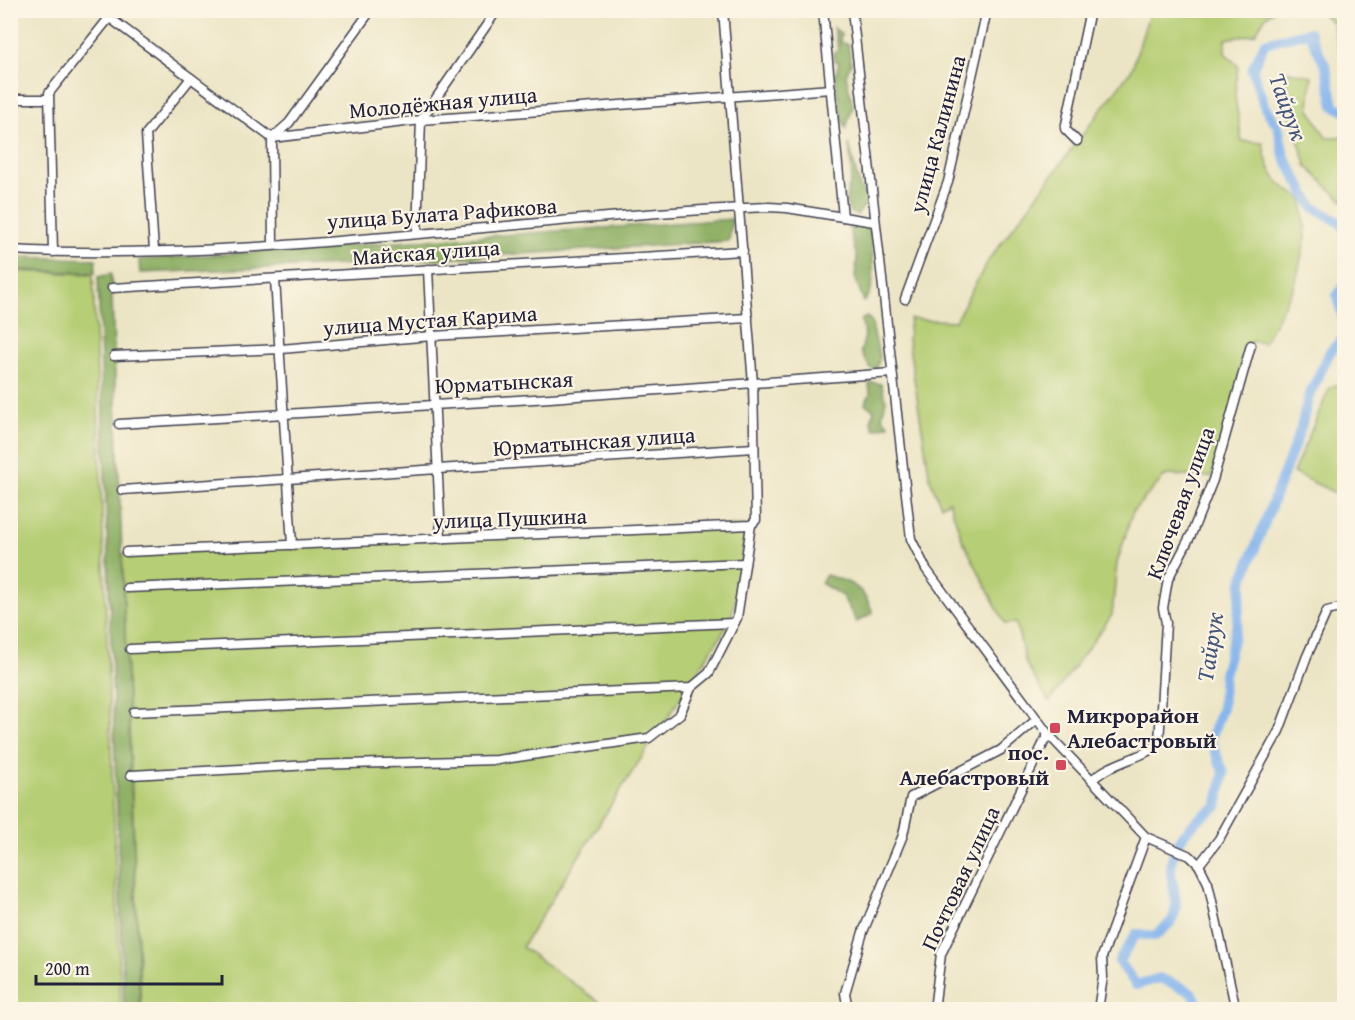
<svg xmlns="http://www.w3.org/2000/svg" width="1355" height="1020" viewBox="0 0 1355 1020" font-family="'Gentium Book Plus',serif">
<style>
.green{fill:#b6ce74;stroke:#6c7858;stroke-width:1.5}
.forest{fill:#90b166;stroke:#596a50;stroke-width:1.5}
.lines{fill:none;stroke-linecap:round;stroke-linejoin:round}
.river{stroke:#83b4ee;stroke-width:10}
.minor-casing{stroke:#403f50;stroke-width:11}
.minor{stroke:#fff;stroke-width:8}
.poi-dot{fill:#d1495b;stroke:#fcf5e5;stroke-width:2}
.labels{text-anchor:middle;stroke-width:4.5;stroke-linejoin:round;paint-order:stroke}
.street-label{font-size:22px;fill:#22223b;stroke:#fcf5e5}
.poi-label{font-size:22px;font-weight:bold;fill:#22223b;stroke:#fcf5e5;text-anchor:start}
.water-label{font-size:24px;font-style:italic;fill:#44557a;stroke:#fcf5e5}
</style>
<rect width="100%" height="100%" fill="#fcf5e5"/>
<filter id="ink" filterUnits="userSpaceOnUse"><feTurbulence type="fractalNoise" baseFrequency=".0167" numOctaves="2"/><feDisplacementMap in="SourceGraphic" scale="12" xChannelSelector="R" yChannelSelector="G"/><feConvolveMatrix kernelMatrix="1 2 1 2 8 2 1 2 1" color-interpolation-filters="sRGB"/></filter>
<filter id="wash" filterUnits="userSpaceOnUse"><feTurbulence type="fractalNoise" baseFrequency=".008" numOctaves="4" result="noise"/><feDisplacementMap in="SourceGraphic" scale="24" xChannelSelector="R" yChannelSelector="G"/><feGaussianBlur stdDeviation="1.35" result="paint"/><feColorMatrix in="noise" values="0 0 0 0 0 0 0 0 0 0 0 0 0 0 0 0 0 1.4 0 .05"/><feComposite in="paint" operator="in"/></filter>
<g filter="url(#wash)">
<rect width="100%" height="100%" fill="#ece5c5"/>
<g class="green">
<path d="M1150 11H1273L1266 16 1255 34 1226 39 1225 53 1238 66 1235 96 1242 141 1263 143C1267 171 1275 185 1302 198L1306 237 1295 285 1264 343 1251 341 1211 477 1166 475 1133 511 1117 563 1112 615 1049 702 1026 664 1016 623 1005 624 962 539 949 501 941 506 930 479 908 340 910 319 955 321 988 261 1132 69Z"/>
<path d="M1319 11H1344V66L1332 22Z"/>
<path d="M1281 70 1312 76 1309 107 1326 138 1344 136V202L1307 167 1289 110Z"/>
<path d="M11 271 93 274 121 1009H11Z"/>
<path d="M1344 382V497L1293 473 1330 387Z"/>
<path d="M745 525 741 576 730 622 623 786 522 947 609 1009H141L122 554Z"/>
</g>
<g class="forest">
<path d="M833 27 841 34 840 42 848 44 851 63 846 75 853 106 846 128 841 116 835 77 839 62 834 60 833 53 839 49Z"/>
<path d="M849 144 860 189 866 195V204L857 215 851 213C842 198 848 193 851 180 853 169 850 155 849 144Z"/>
<path d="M732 219 729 241 341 265 140 273 139 260Z"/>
<path d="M862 224 870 231C871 252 880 285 864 302L855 277 857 258 849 228Z"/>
<path d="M11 257 96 259 95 273 11 270Z"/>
<path d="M111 274 140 1009H124L98 277Z"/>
<path d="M867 317 871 321 880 358 876 370 870 368 861 352 865 335 861 320Z"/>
<path d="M869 382 881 384 886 400 882 417 889 425 874 429 871 421 874 410 865 404 870 394Z"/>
<path d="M826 575C852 582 864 587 873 613L857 622 842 596 821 583Z"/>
</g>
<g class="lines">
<g class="river">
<path d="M1344 111 1334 106 1326 67 1309 32 1265 43 1252 69 1265 108 1278 126 1284 156 1312 206 1342 224 1344 230"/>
<path d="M1344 286 1337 296 1344 322"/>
<path d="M1202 1010 1191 992 1160 978 1136 985 1119 961 1136 934 1155 936C1160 932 1168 926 1172 920 1180 905 1173 889 1171 874 1169 844 1193 820 1217 807L1224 773 1210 740 1222 708 1224 674 1237 624 1242 582 1300 431 1309 396 1330 352 1344 337"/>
</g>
</g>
</g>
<g filter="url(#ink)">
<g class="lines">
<defs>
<g id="minor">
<path d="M99 10 272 138 421 120 831 89"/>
<path d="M823 10 843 217"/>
<path d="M852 10 911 539 926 569 1048 734 1146 837 1190 856 1199 865 1208 883 1236 1010"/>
<path d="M10 99H48"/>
<path d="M1077 141 1065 129 1090 10"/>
<path d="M417 233 421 120 497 10"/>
<path d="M273 245 272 138 289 123 371 10"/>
<path d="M10 250C262 263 517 216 768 207L787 208 874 222"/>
<path d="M154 250 146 134 191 78"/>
<path d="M53 252 49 93 109 18"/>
<path d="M428 269 441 539"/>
<path d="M275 279 292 545"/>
<path d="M112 288 743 251"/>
<path d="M905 299 948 182 987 10"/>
<path d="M114 356 281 349 432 336 748 318"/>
<path d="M119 424 550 398 892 373"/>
<path d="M122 490 754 448"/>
<path d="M126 552 751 525 756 520 753 384 723 10"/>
<path d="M127 588 745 563"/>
<path d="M130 649 734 623"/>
<path d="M134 712 691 688 709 673 737 618 751 525"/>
<path d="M131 775 311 765 497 760 649 738 680 714 691 688"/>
<path d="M1092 780C1112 761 1143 759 1159 743L1166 623 1163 608 1168 579 1191 535 1213 480 1251 345"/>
<path d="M1199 865 1219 839 1279 731 1307 656 1327 611 1344 607"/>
<path d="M848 1010 845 993 863 932 903 835 911 797 1001 750 1036 720"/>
<path d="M934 1010 941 954 1048 734"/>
<path d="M1098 1010 1103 977 1102 957 1146 837"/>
</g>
</defs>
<use href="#minor" class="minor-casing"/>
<use href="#minor" class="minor"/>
</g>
</g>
<g class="poi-dot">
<rect x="1049" y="722" width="12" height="12" rx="3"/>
<rect x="1055" y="759" width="12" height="12" rx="3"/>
</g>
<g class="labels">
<g class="street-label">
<text transform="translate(443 102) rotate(-5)" y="8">Молодёжная улица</text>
<text transform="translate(937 134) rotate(-75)" y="8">улица Калинина</text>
<text transform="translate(442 213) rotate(-4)" y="8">улица Булата Рафикова</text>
<text transform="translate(426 252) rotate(-4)" y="8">Майская улица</text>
<text transform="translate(430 320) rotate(-4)" y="8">улица Мустая Карима</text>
<text transform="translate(504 382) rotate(-3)" y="8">Юрматынская</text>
<text transform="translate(594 441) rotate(-4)" y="8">Юрматынская улица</text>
<text transform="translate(1180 503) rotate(-70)" y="8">Ключевая улица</text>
<text transform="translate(510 518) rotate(-2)" y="8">улица Пушкина</text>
<text transform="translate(960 878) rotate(-65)" y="8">Почтовая улица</text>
</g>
<g class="poi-label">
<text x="1067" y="723">Микрорайон<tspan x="1067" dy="25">Алебастровый</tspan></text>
<text x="1049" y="760" text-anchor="end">пос.<tspan x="1049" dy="25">Алебастровый</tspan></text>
</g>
<g class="water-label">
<text transform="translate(1288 107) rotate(70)" y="8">Тайрук</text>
<text transform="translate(1210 647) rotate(-81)" y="8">Тайрук</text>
</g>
</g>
<rect width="1355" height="1020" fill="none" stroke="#fcf5e5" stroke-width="36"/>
<path d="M36 975v9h186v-9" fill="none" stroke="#22223b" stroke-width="3"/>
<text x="45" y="975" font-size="18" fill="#22223b" stroke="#fcf5e5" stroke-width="4.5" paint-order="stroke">200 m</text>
</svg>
